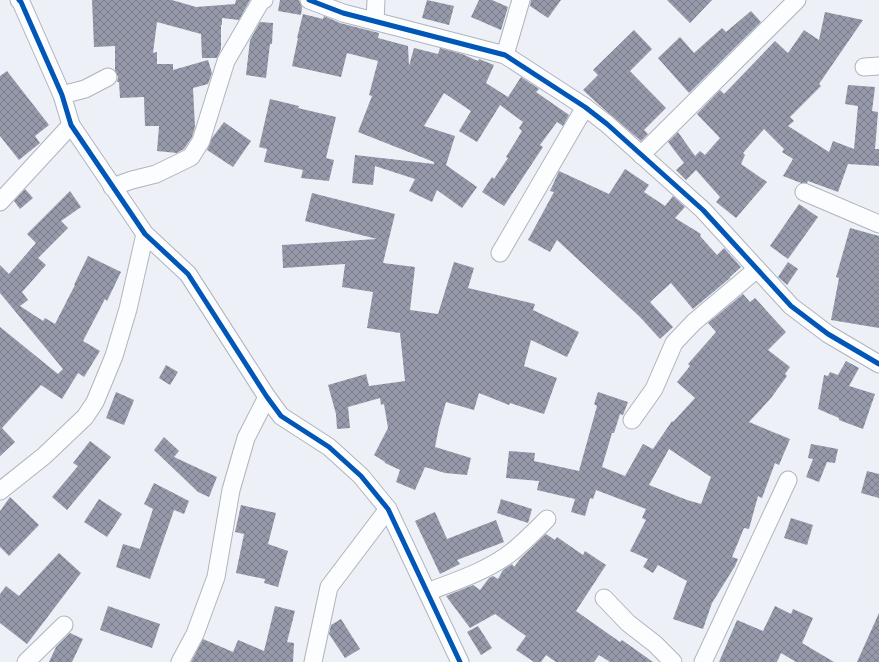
<svg xmlns="http://www.w3.org/2000/svg" width="879" height="662" viewBox="0 0 879 662" font-family="'Titillium Web',sans-serif">
<style>
.building{fill:url(#building-cross-hatch);fill-rule:evenodd}
.lines{fill:none;stroke-linecap:round;stroke-linejoin:round}
.minor-casing{stroke:#b1b3bc;stroke-width:19}
.minor{stroke:#fcfdfe;stroke-width:17}
.cycleway-casing{stroke:#fff;stroke-width:8}
.cycleway{stroke:#0057b8;stroke-width:5}
</style>
<defs>
<pattern id="building-cross-hatch" width="8" height="8" patternUnits="userSpaceOnUse"><rect width="8" height="8" fill="#9699a9"/><path d="M0 0l8 8M0 8l8-8" fill="none" stroke="#7a7d8a"/></pattern>
</defs>
<rect width="100%" height="100%" fill="#eef0f8"/>
<g class="building">
<path d="M92 0H172L196 7 235 4 236 0H250L239 20 222 18V25H221V49L217 58H202L201 34 157 22 153 53 157 52V64H173V70L208 60 212 73 208 84 193 88 195 127 192 137 184 149 177 153 157 151 159 126H145L144 97 120 98 119 82H117L118 77 115 71V46L94 47Z"/>
<path d="M280 0H299L302 7 301 15 278 11Z"/>
<path d="M427 0 454 6 449 25 422 18Z"/>
<path d="M479 0H492L508 7 501 30 471 17Z"/>
<path d="M531 0H561L548 18 530 6Z"/>
<path d="M667 0H712L690 23Z"/>
<path d="M751 11 761 22 689 93 658 58 680 37 694 53 722 28 726 32Z"/>
<path d="M825 12 863 20 819 84 821 86 790 117 794 121 788 126 829 152 833 141 854 149 858 106 845 104 848 85 875 87 872 111 878 112 875 149H879V166L848 164 838 192 808 181 807 183H801L783 176 793 159 782 152 784 149 764 129 743 153 745 155 741 164 767 182 736 218 716 202 720 197 696 170 686 180 676 170 684 163 668 142 678 132 695 156 700 151 705 155 720 138 697 114 720 90 724 94 775 41 788 53 804 30 819 40Z"/>
<path d="M303 14 323 19 324 16 340 23 379 33 378 38 408 46 409 66 414 48 438 54 440 48 462 54 478 61 479 59 494 65 486 83 508 97 521 77 539 89 536 92 569 115 563 126 557 122 540 145 543 147 504 206 482 192 492 177 494 179 508 158 506 157 522 131 519 128 523 122 500 105 477 142 459 131 471 111 444 93 424 126 455 136 446 165 477 187 462 208 437 190 432 202 409 191 415 179 375 166 373 185 352 183 355 155 434 164V162L358 132 372 96 369 95 378 61 347 53 341 77 292 66 298 38H297Z"/>
<path d="M260 22 273 23 272 44H270L266 78 246 75 250 40Z"/>
<path d="M634 30 652 49 630 71 666 108 644 130 648 134 641 141 597 103 583 90 598 75 593 70Z"/>
<path d="M7 71 49 125 35 136 40 143 19 160 0 136V76Z"/>
<path d="M270 99 299 106 298 108 336 117 326 158 334 160 329 181 301 178 303 170 264 162 267 149 259 147Z"/>
<path d="M224 122 251 141 233 167 207 150 212 138Z"/>
<path d="M625 169 649 185 644 192 665 206 673 196 685 207 675 218 701 234 700 236 717 255 724 248 741 267 730 277V278L693 309 671 283 650 302 673 327 660 339 640 317 557 240 550 252 528 240 554 192 550 191 559 171 609 194Z"/>
<path d="M25 189 33 198 20 209 14 201Z"/>
<path d="M70 191 81 207 61 221 68 228 38 258 46 265 22 292 28 300 20 306 43 321 45 318 55 324 75 285H74L88 256 121 272 107 301 105 299 83 341 100 351 84 377 78 373 62 399 41 385 2 428 15 442 0 456V327L58 374 63 369 0 293V265L9 274 36 243 27 234Z"/>
<path d="M312 193 395 214 383 263 415 267 410 310 438 314 454 262 474 268 468 288 535 304 533 310 579 332 567 357 531 340 524 366 557 378 544 414 510 403 509 405 479 393 474 410 446 402 439 427 435 447 471 458 467 475 445 473 425 467 415 490 396 482 400 470 385 463V462L374 455 388 428 384 404 381 405 380 398 348 407 350 428 337 429 336 414 328 385 366 374 369 386 405 381 400 333 367 328 373 292 342 287 345 264 283 268 282 245 377 239 305 221Z"/>
<path d="M799 204 818 217 788 259 770 246Z"/>
<path d="M850 228 879 236V328L831 320 839 278 836 277Z"/>
<path d="M788 262 798 269 787 285 778 277Z"/>
<path d="M743 294 750 302 755 298 786 332 768 350 790 367 785 374 787 376 771 398 749 422 790 439 779 465 775 463 762 498 758 496 749 529 744 528 732 557 738 559 735 566 712 603 703 629 673 619 687 581 658 565 653 573 643 567 648 559 630 551 646 520 642 518 646 509 596 490 593 499 590 498 585 516 571 512 575 499 537 490 539 481 506 478 509 451 535 453 534 461 579 471 597 406 594 404 598 392 628 402 623 415 620 414 614 433H612L602 467 625 476 643 444 653 449 672 421 673 422 695 398 677 382 690 366 688 364 716 332 708 323ZM669 449 711 477 701 504 687 500 649 485Z"/>
<path d="M846 361 859 368 849 386 875 394 863 429 839 420V418L818 409 824 375 828 376 830 372 838 375Z"/>
<path d="M166 365 178 372 170 385 159 378Z"/>
<path d="M116 392 134 400 124 425 106 418Z"/>
<path d="M164 437 179 451 174 457 217 477 209 497 198 492 154 450Z"/>
<path d="M90 441 111 457 67 510 52 497 78 466 73 463Z"/>
<path d="M811 444 838 449 835 463 827 462 819 482 806 477 813 459 808 458Z"/>
<path d="M867 471 879 474V498L861 493Z"/>
<path d="M154 483 189 501 184 514 174 510 150 579 116 567 123 544 140 549 153 509 144 504Z"/>
<path d="M10 497 39 525 9 556 0 547V511Z"/>
<path d="M99 499 122 514 107 537 84 522Z"/>
<path d="M501 499 532 509 528 523 497 513Z"/>
<path d="M241 505 276 513 268 544 288 551 278 587 264 583 265 579 236 573 244 534 235 532Z"/>
<path d="M435 512 447 539 496 520 504 542 457 560 460 564 440 574 415 521Z"/>
<path d="M791 518 813 525 807 545 784 538Z"/>
<path d="M546 534 555 540 557 537 583 555 585 551 606 565 576 611 620 642 622 640 653 662H610L599 655 594 662H556L546 655 541 662H534L516 650 526 636 495 614 470 628 446 596 473 585 480 590 489 578 493 576 498 579 503 570 512 564 514 567 521 558Z"/>
<path d="M59 553 81 573 27 644 0 623V594L6 586 19 596Z"/>
<path d="M108 606 160 624 152 648 100 630Z"/>
<path d="M275 606 295 611 287 642 294 643 293 662H191L203 639 233 652 238 640 264 651Z"/>
<path d="M775 606 791 614 793 609 813 618 802 643 834 662H796L781 653 777 662H719L737 620 763 631Z"/>
<path d="M879 613V662H857Z"/>
<path d="M341 619 360 649 345 658 329 634 331 625Z"/>
<path d="M478 626 492 648 481 655 467 632Z"/>
<path d="M70 633 83 639 72 662H49L56 647Z"/>
</g>
<g class="lines">
<defs>
<g id="minor">
<path d="M19 0 21 2 62 95 71 125 145 234 188 274 267 397 281 416 329 447 361 476 388 509 460 662"/>
<path d="M309 0 343 13 505 55 585 107 607 124 703 210 791 306 828 334 879 364"/>
<path d="M375 21 376 0"/>
<path d="M505 55 521 0"/>
<path d="M864 67 879 66"/>
<path d="M62 95 85 89 108 77"/>
<path d="M641 155 797 0"/>
<path d="M112 187 132 180 156 174 191 157 201 141 226 61 261 1 264 0"/>
<path d="M804 192 879 224"/>
<path d="M0 202 71 125"/>
<path d="M500 253 585 107"/>
<path d="M632 420 654 389 674 343 694 322 757 269"/>
<path d="M0 491 44 456 85 417 95 402 114 356 128 309 145 234"/>
<path d="M427 592C456 581 488 571 513 551 525 541 536 530 547 519"/>
<path d="M604 598 628 623 655 644 673 662"/>
<path d="M26 662 64 625"/>
<path d="M180 662 195 634 216 577 231 490 246 438 267 397"/>
<path d="M313 662 329 587 388 509"/>
<path d="M703 662 788 480"/>
</g>
</defs>
<use href="#minor" class="minor-casing"/>
<use href="#minor" class="minor"/>
<defs>
<g id="cycleway">
<path d="M19 0 21 2 62 95 71 125 145 234 188 274 267 397 281 416 329 447 361 476 388 509 460 662"/>
<path d="M309 0 343 13 505 55 585 107 607 124 703 210 791 306 828 334 879 364"/>
</g>
</defs>
<use href="#cycleway" class="cycleway-casing"/>
<use href="#cycleway" class="cycleway"/>
</g>
</svg>
